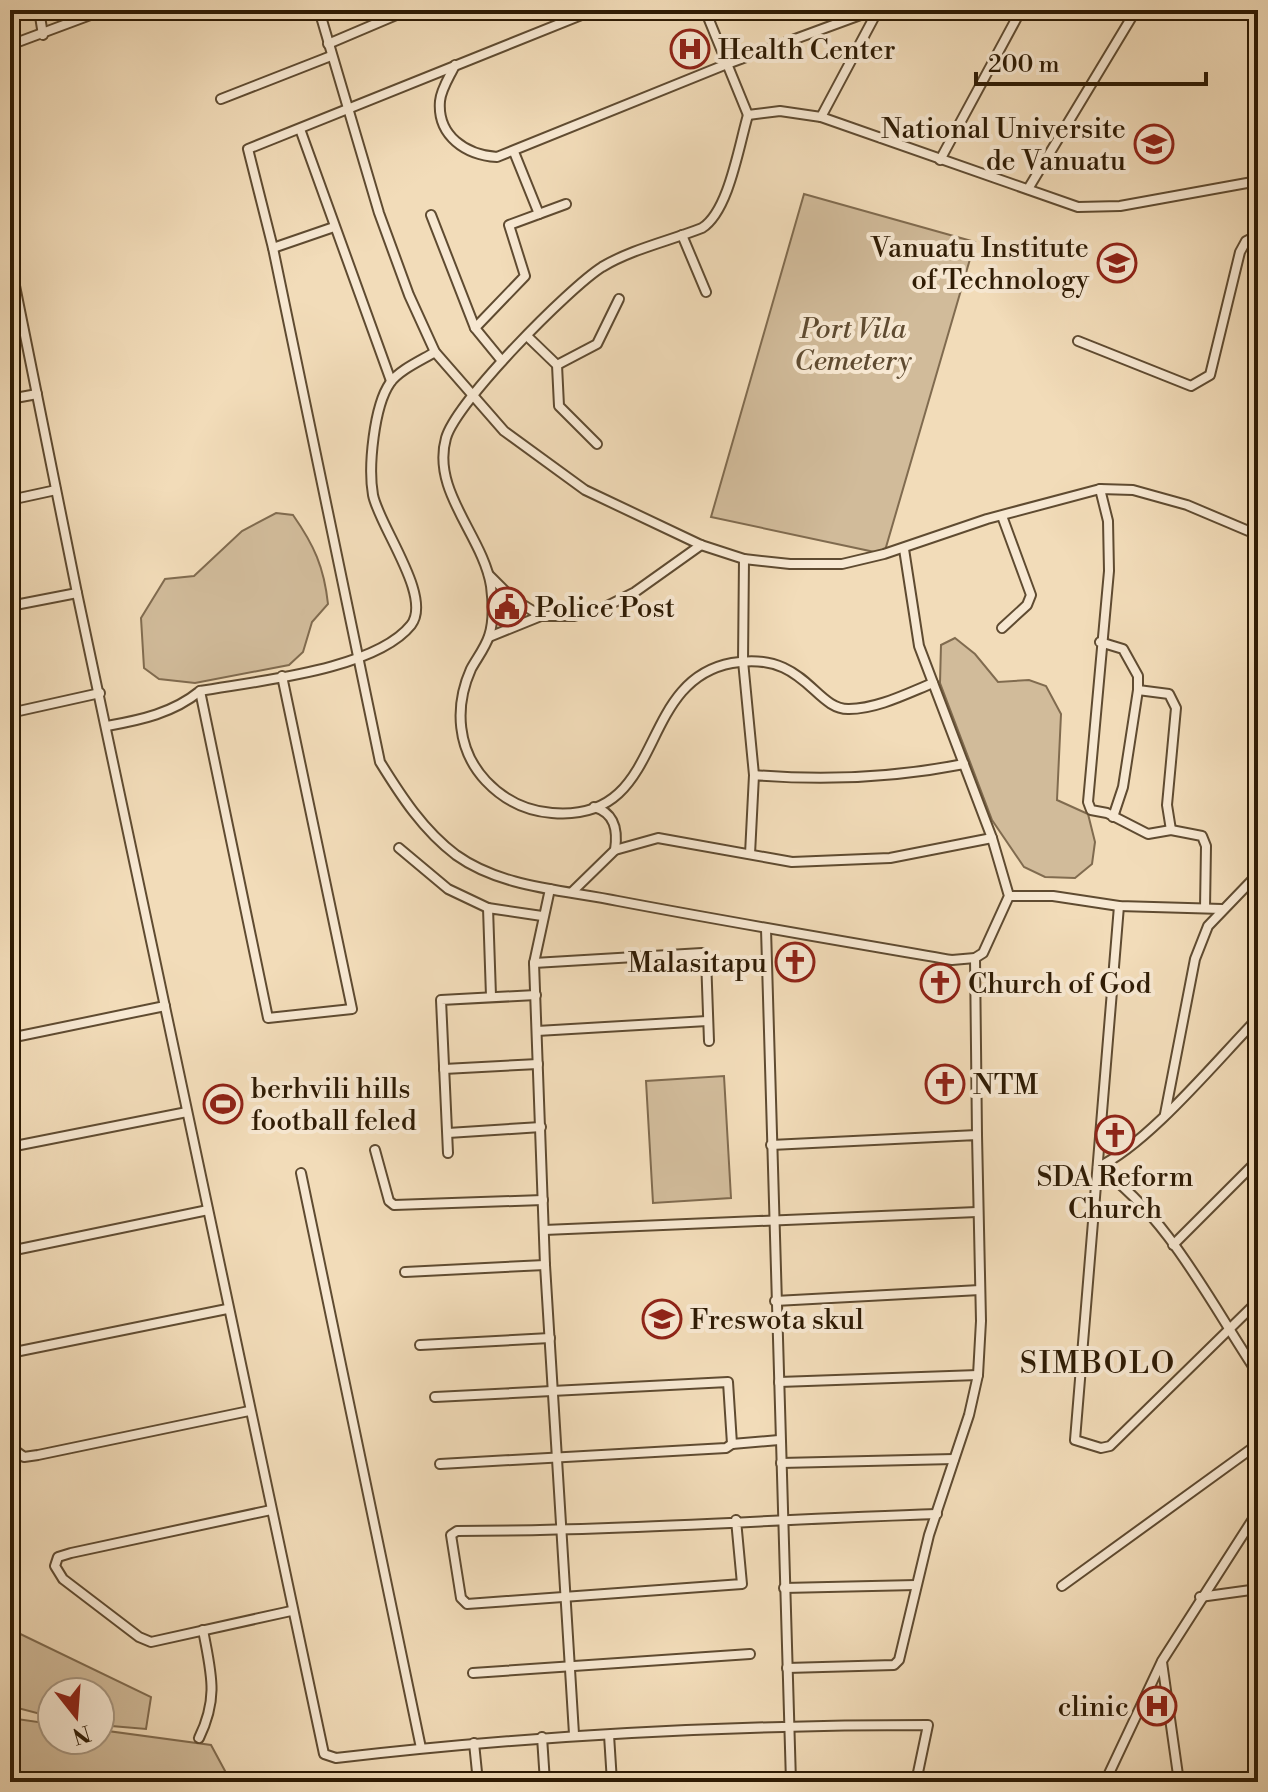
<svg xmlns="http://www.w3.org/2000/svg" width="1268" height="1792" viewBox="0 0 1268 1792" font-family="'Libre Bodoni',serif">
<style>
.green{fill:#d1bb9a;stroke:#806b4f;stroke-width:2}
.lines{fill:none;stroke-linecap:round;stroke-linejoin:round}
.minor-casing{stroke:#5f4b31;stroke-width:12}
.minor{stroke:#f7e8d2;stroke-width:8}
.labels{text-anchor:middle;stroke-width:8;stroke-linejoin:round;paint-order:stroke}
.poi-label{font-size:28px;fill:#2e1b04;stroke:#f7e8d2;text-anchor:start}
.park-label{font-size:28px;font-style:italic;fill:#5f4b31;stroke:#f7e8d2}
.neighbourhood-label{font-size:30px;letter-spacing:2px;fill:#2e1b04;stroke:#f7e8d2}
</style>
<rect width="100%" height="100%" fill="#f2dcb9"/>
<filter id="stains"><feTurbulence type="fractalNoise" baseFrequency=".0025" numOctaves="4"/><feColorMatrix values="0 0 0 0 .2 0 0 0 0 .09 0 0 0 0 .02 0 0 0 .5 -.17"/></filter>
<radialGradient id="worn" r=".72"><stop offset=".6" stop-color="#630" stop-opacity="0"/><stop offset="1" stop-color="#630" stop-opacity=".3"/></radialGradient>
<g class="green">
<path d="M804 194 975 242 884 554 711 517Z"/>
<path d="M276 513 293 515C314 545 324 567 328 604L312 622 303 652 289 665 195 683 159 679 144 668 141 618 165 579 194 576 242 531Z"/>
<path d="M955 638 975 654 998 682 1029 680 1046 686 1061 714 1057 800 1088 814 1095 842 1092 864 1075 878 1045 877 1024 867 992 820 940 683 941 645Z"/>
<path d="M724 1076 731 1198 653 1203 646 1081Z"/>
<path d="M10 1629 151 1697 146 1729 100 1725V1692H52V1717L10 1706Z"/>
<path d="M10 1718 52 1724V1740H100V1730L211 1745 231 1782H10Z"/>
</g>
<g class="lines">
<defs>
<g id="minor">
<path d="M39 10 43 35"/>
<path d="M319 10 379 213 409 295 435 352 504 431 585 490 701 545 744 559 790 564H842L884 554 987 519 1100 489 1133 490 1187 505 1258 535"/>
<path d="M594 10 248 149 273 248 380 762C401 796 423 830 456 855 502 888 565 890 618 901 729 922 841 941 952 960L975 958 983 953 1009 896 992 838 919 646 904 549"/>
<path d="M705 10 748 115 780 111 821 117 878 10"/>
<path d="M328 44 408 10"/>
<path d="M10 45 104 10"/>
<path d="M455 65C450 76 441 89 440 101 437 136 466 155 497 157L727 64 874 10"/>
<path d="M221 99 331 56"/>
<path d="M748 115C739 145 729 211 702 228 669 241 632 249 602 267 569 288 457 401 446 438 431 491 483 536 491 586 493 602 494 621 489 636 485 648 477 658 471 669 454 707 457 750 486 781 503 799 526 811 552 813 668 823 634 681 732 663 805 650 814 710 849 709 877 709 908 693 933 683"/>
<path d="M821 117 1078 207 1120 206 1258 181"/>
<path d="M300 129 391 381"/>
<path d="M514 152 539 214"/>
<path d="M940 160 1021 10"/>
<path d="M1256 182 1258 199"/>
<path d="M1028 189 1136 10"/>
<path d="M431 215 475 328 502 361"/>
<path d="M682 235 706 292"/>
<path d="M273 248 334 227"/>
<path d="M10 261 77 593 324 1754 336 1758C533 1735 730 1725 928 1725L916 1782"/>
<path d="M475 328 525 276 509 225 566 204"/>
<path d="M528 337 557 365 559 406 597 444"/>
<path d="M1078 341 1191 386 1210 375 1240 252 1246 241 1258 235"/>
<path d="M557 365 597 344 619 299"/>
<path d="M10 399 37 394"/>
<path d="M1100 489 1108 521 1109 571 1088 802 1091 810 1107 813 1148 834 1171 830 1202 836 1206 846 1205 908"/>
<path d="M10 500 56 490"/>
<path d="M744 559 743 661 754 775"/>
<path d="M489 575 512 598 541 616"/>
<path d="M10 606 77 593"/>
<path d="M1002 628 1027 605 1031 595 1002 516"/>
<path d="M489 637 541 616H574L603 608 635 592 701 545"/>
<path d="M1100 642 1123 649 1138 676V690L1123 787 1113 817"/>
<path d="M282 676 352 1009 268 1018 200 691C256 681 375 670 411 625 433 597 379 526 373 495 368 467 374 406 390 383 399 370 422 360 435 352"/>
<path d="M1138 690 1169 694 1176 708 1167 805 1171 830"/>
<path d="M10 713 100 693"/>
<path d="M107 726C141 720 173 713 200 691"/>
<path d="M594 807C615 813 618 830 615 850"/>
<path d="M399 848 448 889 488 908"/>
<path d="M750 854 754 775C826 781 893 778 964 764"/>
<path d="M550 889 534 963 545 1265 574 1734"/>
<path d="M572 892 615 850 658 838 792 862 890 858 992 838"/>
<path d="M1009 896H1053L1119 906 1222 909"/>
<path d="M1119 906 1075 1440 1101 1448 1110 1446 1258 1301"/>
<path d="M766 929 791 1782"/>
<path d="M975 958 977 1135"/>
<path d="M534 963 702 953 706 958 709 1041"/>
<path d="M491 996 488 908 542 916"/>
<path d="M537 1031 707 1021"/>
<path d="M10 1038 165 1006"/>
<path d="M444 1069 538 1064"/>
<path d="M1165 1114 1195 959 1208 926 1258 874"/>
<path d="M448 1133 541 1127"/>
<path d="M771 1145 977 1135 981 1321 978 1375 969 1415 929 1535 899 1660 894 1665 787 1668"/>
<path d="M10 1147 187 1112"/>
<path d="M375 1150 389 1201 394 1205 543 1200"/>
<path d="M448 1153 441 1000 536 995"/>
<path d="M1098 1167C1168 1215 1211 1304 1258 1374"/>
<path d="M1098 1167C1148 1144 1217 1060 1258 1018"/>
<path d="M301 1173 421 1748"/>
<path d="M544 1230 977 1212"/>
<path d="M1173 1245 1258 1160"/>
<path d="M10 1251 208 1210"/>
<path d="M405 1272 545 1265"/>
<path d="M775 1301 980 1290"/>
<path d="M420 1345 550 1338"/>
<path d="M10 1353 227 1309"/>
<path d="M779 1382 978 1375"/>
<path d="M435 1397 728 1382 732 1444"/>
<path d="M10 1447 24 1457 38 1455 249 1411"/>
<path d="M781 1463 954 1459"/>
<path d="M440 1464 726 1448 732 1444 779 1440"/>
<path d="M271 1510 71 1553 58 1557 55 1566 63 1579 139 1637 151 1642 291 1611"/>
<path d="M736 1520 742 1584 467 1604 461 1598 451 1535 457 1531C617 1531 777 1519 937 1514"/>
<path d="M1062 1586 1258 1444"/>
<path d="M784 1588 916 1585"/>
<path d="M1200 1597 1258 1589"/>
<path d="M1162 1662 1179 1782"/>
<path d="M473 1673 750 1654"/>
<path d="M609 1735 612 1782"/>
<path d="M542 1737 545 1782"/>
<path d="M199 1738C219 1697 211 1673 203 1630"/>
<path d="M474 1743 478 1782"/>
<path d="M1105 1782 1162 1661 1253 1519 1258 1517"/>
</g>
</defs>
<use href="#minor" class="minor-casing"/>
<use href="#minor" class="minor"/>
</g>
<defs>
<symbol id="hospital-ring" viewBox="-11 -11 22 22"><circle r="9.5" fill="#f7e8d2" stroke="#8f2418" stroke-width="1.5"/><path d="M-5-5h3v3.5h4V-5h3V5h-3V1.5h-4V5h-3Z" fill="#8f2418"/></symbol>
<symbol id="university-ring" viewBox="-11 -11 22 22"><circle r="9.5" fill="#f7e8d2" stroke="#8f2418" stroke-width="1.5"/><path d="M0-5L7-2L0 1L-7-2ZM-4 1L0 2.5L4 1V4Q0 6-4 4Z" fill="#8f2418"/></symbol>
<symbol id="civic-ring" viewBox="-11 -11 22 22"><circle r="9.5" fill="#f7e8d2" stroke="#8f2418" stroke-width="1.5"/><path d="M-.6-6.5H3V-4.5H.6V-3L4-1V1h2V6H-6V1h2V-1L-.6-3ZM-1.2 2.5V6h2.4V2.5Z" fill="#8f2418"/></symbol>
<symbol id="church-ring" viewBox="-11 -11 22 22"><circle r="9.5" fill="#f7e8d2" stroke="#8f2418" stroke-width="1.5"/><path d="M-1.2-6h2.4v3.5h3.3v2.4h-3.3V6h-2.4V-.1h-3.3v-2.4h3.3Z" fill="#8f2418"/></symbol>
<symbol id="stadium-ring" viewBox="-11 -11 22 22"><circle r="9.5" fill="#f7e8d2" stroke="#8f2418" stroke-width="1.5"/><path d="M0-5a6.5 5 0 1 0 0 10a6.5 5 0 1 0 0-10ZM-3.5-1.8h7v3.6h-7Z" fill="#8f2418"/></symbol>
<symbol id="school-ring" viewBox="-11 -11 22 22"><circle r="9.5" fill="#f7e8d2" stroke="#8f2418" stroke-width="1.5"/><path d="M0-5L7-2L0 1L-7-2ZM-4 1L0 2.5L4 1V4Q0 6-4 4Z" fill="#8f2418"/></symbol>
</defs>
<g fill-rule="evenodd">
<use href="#hospital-ring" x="668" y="27" width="44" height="44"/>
<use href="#university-ring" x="1132" y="122" width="44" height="44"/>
<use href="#university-ring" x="1095" y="241" width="44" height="44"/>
<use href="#civic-ring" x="485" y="585" width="44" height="44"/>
<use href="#church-ring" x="773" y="940" width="44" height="44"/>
<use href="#church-ring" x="918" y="961" width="44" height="44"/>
<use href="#church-ring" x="923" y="1062" width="44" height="44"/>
<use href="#stadium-ring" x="201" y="1082" width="44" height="44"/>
<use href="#church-ring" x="1093" y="1113" width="44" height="44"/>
<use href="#school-ring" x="640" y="1297" width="44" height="44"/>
<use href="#hospital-ring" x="1135" y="1684" width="44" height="44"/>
</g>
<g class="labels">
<g class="poi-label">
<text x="718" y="59">Health Center</text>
<text x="1126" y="138" text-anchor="end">National Universite<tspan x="1126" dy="32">de Vanuatu</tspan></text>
<text x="1089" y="257" text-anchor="end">Vanuatu Institute<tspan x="1089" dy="32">of Technology</tspan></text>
<text x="535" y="617">Police Post</text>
<text x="767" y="972" text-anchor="end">Malasitapu</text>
<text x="968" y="993">Church of God</text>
<text x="973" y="1094">NTM</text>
<text x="251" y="1098">berhvili hills<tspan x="251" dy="32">football feled</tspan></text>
<text x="1115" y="1186" text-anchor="middle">SDA Reform<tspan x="1115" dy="32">Church</tspan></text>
<text x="690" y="1329">Freswota skul</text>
<text x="1129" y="1716" text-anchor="end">clinic</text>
</g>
<g class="park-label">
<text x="853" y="338">Port Vila<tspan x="853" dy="32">Cemetery</tspan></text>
</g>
<g class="neighbourhood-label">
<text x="1098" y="1373">SIMBOLO</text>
</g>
</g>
<rect width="1268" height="1792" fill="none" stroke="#f2dcb9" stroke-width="40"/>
<rect x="12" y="12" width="1244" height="1768" fill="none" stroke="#2e1b04" stroke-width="4"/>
<rect x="20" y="20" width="1228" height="1752" fill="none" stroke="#2e1b04" stroke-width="2"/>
<g transform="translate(76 1716) rotate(163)"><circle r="38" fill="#f7e8d2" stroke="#a79680" stroke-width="2"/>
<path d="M0-6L14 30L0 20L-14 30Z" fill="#8f2418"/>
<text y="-12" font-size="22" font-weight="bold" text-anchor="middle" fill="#2e1b04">N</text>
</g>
<path d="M976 72v12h230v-12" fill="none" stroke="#2e1b04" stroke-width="4"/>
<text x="988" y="72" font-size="24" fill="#2e1b04" stroke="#f7e8d2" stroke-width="6" paint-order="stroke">200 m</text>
<rect width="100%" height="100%" filter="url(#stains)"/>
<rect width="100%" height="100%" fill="url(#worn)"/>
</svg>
